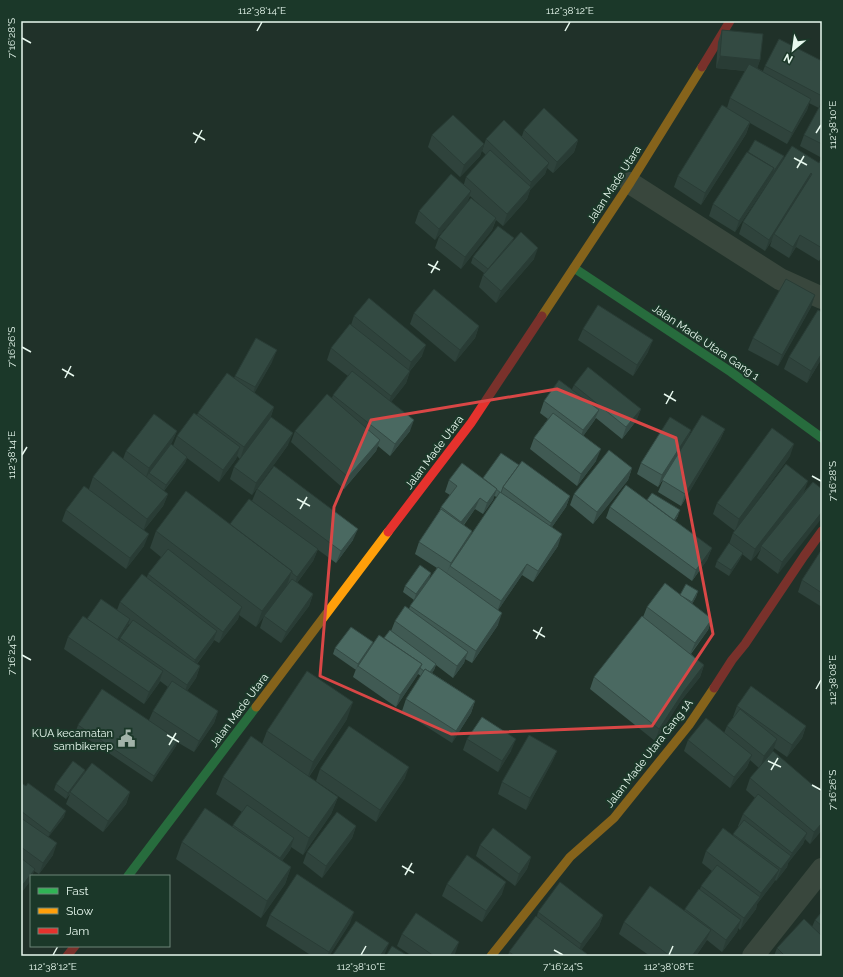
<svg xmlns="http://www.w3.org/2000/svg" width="843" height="977" viewBox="0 0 843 977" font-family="Raleway,sans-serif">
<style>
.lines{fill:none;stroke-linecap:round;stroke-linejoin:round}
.street{stroke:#576355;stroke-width:22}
.fast{stroke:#30b455;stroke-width:9}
.slow{stroke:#ff9f0a;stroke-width:9}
.jam{stroke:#e5322d;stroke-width:9}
.wall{fill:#405a53;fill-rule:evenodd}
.shaded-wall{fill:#344a44}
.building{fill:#4a6961;stroke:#344a44}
.marked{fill:none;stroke:#d94746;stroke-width:3;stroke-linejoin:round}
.ticks{fill:none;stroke:#e7f8ee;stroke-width:1.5}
.labels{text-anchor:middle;stroke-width:4;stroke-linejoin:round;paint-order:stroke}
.street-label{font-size:11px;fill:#e7f8ee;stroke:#1b3829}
.poi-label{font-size:11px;fill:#e7f8ee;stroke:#1b3829;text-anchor:end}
.neatline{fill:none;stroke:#e7f8ee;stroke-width:1.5}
.ticks-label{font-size:10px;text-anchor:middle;fill:#e7f8ee}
</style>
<rect width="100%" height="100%" fill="#213229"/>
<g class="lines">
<g class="street">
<path d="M630 183 780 279 822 298"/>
<path d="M753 956 822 869"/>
</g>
<g class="fast">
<path d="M574 268 731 372 822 438"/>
<path d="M128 876 256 707"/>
</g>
<g class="slow">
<path d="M542 316 630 183 702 67"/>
<path d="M256 707 388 532"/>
<path d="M491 956 570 857 614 818 689 725 714 688"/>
</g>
<g class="jam">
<path d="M702 67 730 21"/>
<path d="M388 532 471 423 542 316"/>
<path d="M714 688 732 660 745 644 804 556 822 531"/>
<path d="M67 956 75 946"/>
</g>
</g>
<g class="wall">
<path d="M818 21H822V25Z"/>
<path d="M722 30 760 60 757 68 763 71 765 66 822 61V158L800 146 804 135 819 108 809 103 807 110 787 144 750 123 746 134 701 205 674 187 678 176 727 108 730 98 745 71 716 68 718 42Z"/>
<path d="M524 130 578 140 574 152 553 173 547 168 545 174 530 190 527 199 503 226 496 220 492 230 461 269 435 248 439 237 464 206 435 240 415 223 419 211 464 184 466 177 486 155 482 151 486 139 522 136ZM470 196 481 206 467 202Z"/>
<path d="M432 135 484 144 480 156 460 177 428 147Z"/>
<path d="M784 156 782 161 819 163 822 158V256L819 261 796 247 789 258 770 246 772 240 765 251 739 234 743 222 779 166 735 232 709 216 713 204Z"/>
<path d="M514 238 512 242 534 259 496 303 479 287 483 275 484 273 471 263 473 257Z"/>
<path d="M815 295 811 307 778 366 748 350 753 338Z"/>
<path d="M414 313 479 326 475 338 455 362 410 324Z"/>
<path d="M354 316 422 356 410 371 406 383 391 402 410 431 390 456 378 446 376 451 344 489 291 442 295 431 332 398 333 395 348 376 327 360 331 348 351 325Z"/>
<path d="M583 329 648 352 633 376 578 340Z"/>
<path d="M789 357 822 358 807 383 784 369Z"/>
<path d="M272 362 254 393 274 407 270 419 288 445 252 495 230 479 234 467 240 459 237 456 236 459 219 482 187 458 185 463 164 491 168 494 163 506 144 530V546L126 569 62 521 66 510 89 489 93 477 123 459 126 451 177 431 172 442 171 444 173 446 177 436 197 415 198 413 234 378 235 376Z"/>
<path d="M574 385 641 409 636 421 622 439 596 418 594 421 583 436 596 461 577 486 530 449 534 438 548 419 540 413 544 401 572 389Z"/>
<path d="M725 429 720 440 681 506 658 492 664 478 658 487 637 474 641 463 691 430 688 438Z"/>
<path d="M790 456 737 528 804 492 813 482 778 574 757 558 761 549 751 561 742 554 740 559 729 576 715 567 717 561 729 544 733 533 735 531 713 514 717 503Z"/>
<path d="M519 465 570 496 566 507 552 527 558 546 533 582 522 575 498 610V625L472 663 465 659 464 663 453 678 436 665 434 670 432 673 475 701 471 713 452 743 402 711 406 699 421 676 418 674 396 707 353 677 356 669V670L333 654 335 648 373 642 372 645 384 638 391 631 395 621 409 609 410 606 437 568 415 554 419 542 439 512 441 507 450 495 445 492 449 480 483 478ZM494 496 497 497 470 536 472 531 464 525 475 509 483 514 493 500Z"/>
<path d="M632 468 628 480 593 524 570 505 574 494Z"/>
<path d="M257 489 353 540 336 563 252 501Z"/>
<path d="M647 500 678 516 675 521 712 548 707 560 692 581 606 518 610 507Z"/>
<path d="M230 524 318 549 313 561 297 583 313 594 309 606 281 643 260 628 264 616 256 627 239 615 238 619 219 643 214 640 213 642 197 664 200 666 196 678 187 691 218 711 214 723 194 752 177 742 176 746 152 782 76 731 78 725 149 720 153 711 168 687 160 681 159 683 144 704 64 649 68 637 87 619 117 610 120 602 147 577 148 574 161 557 150 548 156 531ZM129 624 130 625 120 638 119 641 118 640Z"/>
<path d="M822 549V607L798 592 802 580Z"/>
<path d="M431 573 429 579 414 600 403 592 405 586Z"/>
<path d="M698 591 696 597 692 604 712 619 708 630 691 654 704 665 700 677 680 702 655 741 590 689 594 677 643 617 647 607 680 595Z"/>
<path d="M737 706 806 726 802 738 787 757 774 748 772 752 822 830 810 844 805 839 803 844 788 863 787 867 776 881 775 880 774 882 757 904 756 909 740 930 738 928 737 932 722 952 707 940 696 956H650L619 934 624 922 684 911 685 909 700 889 701 886 712 871 702 863 706 851 733 836 739 826H738L743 814 755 798 746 790 750 778 759 768 750 760 747 767 730 788 684 751 688 740 724 733 727 726 733 718V717Z"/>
<path d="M347 719 309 777 338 797 331 814 303 855 291 847 290 850 282 861 291 867 285 884 261 918 176 859 182 842 232 827 233 825 242 812 216 794 223 777 262 744 267 731Z"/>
<path d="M467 739 511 751 498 772 463 750Z"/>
<path d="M557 751 552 762 526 810 498 794 502 782Z"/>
<path d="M320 769 405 778 376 822 316 781Z"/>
<path d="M85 770 84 775 130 792 126 804 103 832 66 804 70 794 66 799 54 790 56 784Z"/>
<path d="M21 783 64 817 48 837 53 855 39 874 34 871 32 876H31V880L21 893Z"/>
<path d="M356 826 352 838 322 878 303 863 307 852Z"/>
<path d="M480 845 531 857 527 869 515 886 476 856Z"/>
<path d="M447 884 502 894 482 922 442 896Z"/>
<path d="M538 912 603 915 599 926 581 950 587 954 586 956H508L509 952 537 916Z"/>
<path d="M822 912V956H774L777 948 812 927 815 920Z"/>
<path d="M270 915 350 923 329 956H312L266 926Z"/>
<path d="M402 934 455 954 454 956H412L397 946Z"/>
</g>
<g class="shaded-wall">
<path d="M720 56 760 60 756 72 716 68Z"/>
<path d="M811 99 807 110 787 144 792 133Z"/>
<path d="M750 122 746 134 701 205 705 193Z"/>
<path d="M578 140 574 152 553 173 557 162Z"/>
<path d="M484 144 480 156 460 177 464 165Z"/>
<path d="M784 156 782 162 769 180 735 232 739 221 774 168Z"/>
<path d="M549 163 545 174 530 190 527 199 503 226 507 214 528 191 531 182Z"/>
<path d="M811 173 807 185 774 234 772 240 765 251 769 240Z"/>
<path d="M471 191 467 203 435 240 439 229Z"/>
<path d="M496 218 492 230 461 269 465 257Z"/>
<path d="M800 235 796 247 789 258 793 247Z"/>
<path d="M538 248 534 259 496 303 501 291Z"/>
<path d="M815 295 811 307 778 366 782 355Z"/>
<path d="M479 326 475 338 455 362 460 350Z"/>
<path d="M653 340 648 352 633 376 637 365Z"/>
<path d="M426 345 422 356 407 374 411 362Z"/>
<path d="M277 350 272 362 251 399 255 387Z"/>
<path d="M822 353V358L807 383 811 371Z"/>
<path d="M410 371 406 383 387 407 391 396Z"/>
<path d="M274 407 270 419 240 459 244 447Z"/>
<path d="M641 409 636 421 622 439 626 427Z"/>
<path d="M599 410 594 421 579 442 583 430Z"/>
<path d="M414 420 410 431 390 456 395 444Z"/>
<path d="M725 429 720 440 681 506 685 494Z"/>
<path d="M691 430 686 441 658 487 662 475Z"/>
<path d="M177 431 172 442 150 473H149L145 480 149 468Z"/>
<path d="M293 433 288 445 252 495 256 483Z"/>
<path d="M380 440 376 451 344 489 348 477Z"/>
<path d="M794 444 790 456 735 531 739 519Z"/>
<path d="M240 447 236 459 219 482 223 470Z"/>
<path d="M601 449 596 461 577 486 581 474Z"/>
<path d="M187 457 185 463 163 491 166 485Z"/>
<path d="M632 468 628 480 593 524 597 512Z"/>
<path d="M808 481 804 492 761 546V549L751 561 755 549Z"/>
<path d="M497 489 493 500 483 514 487 503Z"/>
<path d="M168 494 163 506 143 531 147 519Z"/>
<path d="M570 496 566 507 547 534 551 523Z"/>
<path d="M480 498 475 509 457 533 461 522Z"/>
<path d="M680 510 678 516 672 526 674 520Z"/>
<path d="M822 512V518L778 574 782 562Z"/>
<path d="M358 529 353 540 336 563 341 551Z"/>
<path d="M472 531 468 542 450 566 446 575 451 563Z"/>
<path d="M149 534 144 546 126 569 130 558Z"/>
<path d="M562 534 558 546 533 582 538 571Z"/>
<path d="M712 548 707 560 692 581 696 570Z"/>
<path d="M318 549 313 561 293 588 297 577Z"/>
<path d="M743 553 740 559 729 576 731 570Z"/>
<path d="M527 564 522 575 497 612 501 601Z"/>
<path d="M292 571 286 588 256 627 262 611Z"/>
<path d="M431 573 429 579 414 600 416 594Z"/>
<path d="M698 591 696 597 690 608 692 602Z"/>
<path d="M313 594 309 606 281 643 286 632Z"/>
<path d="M242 607 238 619 219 643 223 632Z"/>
<path d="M502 613 498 625 472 663 476 651Z"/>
<path d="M130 619 128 625 114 647 116 641Z"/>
<path d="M712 619 708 630 690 654 695 643Z"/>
<path d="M217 631 213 642 191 671 195 660Z"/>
<path d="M373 642 371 648 358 666 356 670 358 664Z"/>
<path d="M468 652 464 663 453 678 457 666Z"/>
<path d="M422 664 417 676 396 707 400 695Z"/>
<path d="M436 664 434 670 427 680 429 674Z"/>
<path d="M704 665 700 677 680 702 655 741 659 729 684 691Z"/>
<path d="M200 666 196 678 183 697 187 685Z"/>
<path d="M163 671 159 683 144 704 149 692Z"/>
<path d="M475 701 471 713 452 743 456 731Z"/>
<path d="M353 702 347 719 307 779 313 762Z"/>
<path d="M218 711 214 723 194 752 199 741Z"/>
<path d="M806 726 802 738 787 757 792 745Z"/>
<path d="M516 739 511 751 498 772 502 761Z"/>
<path d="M777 739 773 751 760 768 764 756Z"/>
<path d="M178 740 176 746 152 782 154 776Z"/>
<path d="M557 751 552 762 526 810 530 798Z"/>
<path d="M752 755 747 767 730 788 734 777Z"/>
<path d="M409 767 405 778 376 822 380 810Z"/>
<path d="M85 770 83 776 70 792 66 799 68 793Z"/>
<path d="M130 792 126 804 103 832 108 821Z"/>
<path d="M338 797 331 814 303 855 309 838Z"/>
<path d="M66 811 64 817 47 839 50 833Z"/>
<path d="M822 823V830L810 844 814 832Z"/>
<path d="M356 826 352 838 322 878 326 866Z"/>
<path d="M807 833 803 844 788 863 787 867 776 881 781 869 790 857 792 853Z"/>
<path d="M294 838 290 850 276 869 280 858Z"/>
<path d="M57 843 53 855 39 874 43 863Z"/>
<path d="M531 857 527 869 515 886 519 874Z"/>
<path d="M291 867 285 884 261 918 267 901Z"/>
<path d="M35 869 32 876H31V880L21 893V887Z"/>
<path d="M779 870 774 882 757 904 756 909 740 930 744 918 759 898 761 893Z"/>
<path d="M506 882 502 894 482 922 486 911Z"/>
<path d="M354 912 350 923 329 956H327L329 952Z"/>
<path d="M603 915 599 926 577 956 581 944Z"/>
<path d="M741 920 737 932 722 952 726 940Z"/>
<path d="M711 930 706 941 696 956H692Z"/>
<path d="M459 942 455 954 454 956H450Z"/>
<path d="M389 943 384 956H380Z"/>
</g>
<g class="building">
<path d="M722 30 763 34 760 60 720 56Z"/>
<path d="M779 39 822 61V96L765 66Z"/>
<path d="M749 64 811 99 792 133 730 98Z"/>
<path d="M822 102V144L804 135Z"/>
<path d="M722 105 750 122 705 193 678 176Z"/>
<path d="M544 108 578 140 557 162 524 130Z"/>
<path d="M453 115 484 144 464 165 432 135Z"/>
<path d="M504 120 549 163 531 182 486 139Z"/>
<path d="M755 140 784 156 772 174 774 168 748 152Z"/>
<path d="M792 146 819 163 822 158V248L800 235 793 247 774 234 812 174 811 173 769 240 743 222Z"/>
<path d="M490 150 531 187 507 214 466 177Z"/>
<path d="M747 152 774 168 739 221 713 204Z"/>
<path d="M451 174 471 191 439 229 419 211Z"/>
<path d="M471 198 496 218 465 257 439 237Z"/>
<path d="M498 226 514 238 488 269 473 257Z"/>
<path d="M521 232 538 248 501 291 483 275Z"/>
<path d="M786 279 815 295 782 355 753 338Z"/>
<path d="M434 289 479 326 460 350 414 313Z"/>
<path d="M369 298 426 345 411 362 354 316Z"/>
<path d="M598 305 653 340 637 365 583 329Z"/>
<path d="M818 310 822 312V353L811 371 789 357Z"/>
<path d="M350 324 410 371 391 396 331 348Z"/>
<path d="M256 338 277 350 255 387 235 376Z"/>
<path d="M588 367 641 409 626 427 574 385Z"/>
<path d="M352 371 414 420 395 444 333 395Z"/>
<path d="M227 373 274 407 244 447 198 413Z"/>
<path d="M559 380 599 410 583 430 544 401Z"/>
<path d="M327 394 380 440 348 477 295 431Z"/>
<path d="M194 413 240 447 223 470 177 436Z"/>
<path d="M553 413 601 449 581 474 534 438Z"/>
<path d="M154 414 177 431 149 468 126 451Z"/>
<path d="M702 415 725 429 685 494 662 480Z"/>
<path d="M271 417 293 433 256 483 234 467Z"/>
<path d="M670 417 691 430 662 475 641 463Z"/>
<path d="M772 428 794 444 739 519 717 503Z"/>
<path d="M171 444 187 457 166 485 149 473Z"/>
<path d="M609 450 632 468 597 512 574 494Z"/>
<path d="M113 451 168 494 147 519 93 477Z"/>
<path d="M501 453 519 465 503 487 501 493 496 489H497L483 478Z"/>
<path d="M522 461 570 496 551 523 503 487Z"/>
<path d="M462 463 497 489 487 503 480 498 461 522 441 507 457 486 449 480Z"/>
<path d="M786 464 808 481 755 549 733 533Z"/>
<path d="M274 466 358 529 341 551 257 489Z"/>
<path d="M813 482 822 489V512L782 562 761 546Z"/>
<path d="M626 485 712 548 696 570 610 507Z"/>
<path d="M84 486 149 534 130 558 66 510Z"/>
<path d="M186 491 292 571 262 611 156 531Z"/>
<path d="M500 492 562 534 538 571 527 564 501 601 450 566Z"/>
<path d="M652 493 680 510 674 520 647 500Z"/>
<path d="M249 499 318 549 297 577 292 573V571L230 524Z"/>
<path d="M441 509 472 531 451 563 419 542Z"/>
<path d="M729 543 743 553 731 570 717 561Z"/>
<path d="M168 549 242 607 223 632 148 574Z"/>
<path d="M822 549V593L802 580Z"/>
<path d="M420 565 431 573 416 594 405 586Z"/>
<path d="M438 567 502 613 476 651 410 606Z"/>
<path d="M142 574 217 631 195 660 120 602Z"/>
<path d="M292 579 313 594 286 632 264 616Z"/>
<path d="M665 583 712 619 695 643 647 607Z"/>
<path d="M686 584 698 591 692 602 680 595Z"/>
<path d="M101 599 130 619 117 640 87 619Z"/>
<path d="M405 606 468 652 457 666 395 621Z"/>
<path d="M83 616 163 671 149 692 68 637Z"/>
<path d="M642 616 704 665 684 691 659 729 594 677Z"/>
<path d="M133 620 200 666 187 685 120 638Z"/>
<path d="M351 627 373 642 358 664 335 648Z"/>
<path d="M390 630 436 664 430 672 425 669 424 671 420 668 422 664 384 638Z"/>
<path d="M379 635 422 664 400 695 358 666Z"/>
<path d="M425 669 475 701 456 731 406 699Z"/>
<path d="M307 671 353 702 313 762 267 731Z"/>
<path d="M172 681 218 711 199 741 153 711Z"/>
<path d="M751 686 806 726 792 745 737 706Z"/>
<path d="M102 689 178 740 154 776 78 725Z"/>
<path d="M740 709 777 739 764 756 727 726Z"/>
<path d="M482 717 516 739 502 761 467 739Z"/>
<path d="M706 718 752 755 734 777 688 740Z"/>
<path d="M349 726 409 767 380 810 320 769Z"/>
<path d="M529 735 557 751 530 798 502 782Z"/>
<path d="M251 736 338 797 309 838 223 777Z"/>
<path d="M773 751 822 793V823L814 832 750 778Z"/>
<path d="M73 761 85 770 68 793 56 784Z"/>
<path d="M92 763 130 792 108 821 70 792Z"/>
<path d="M21 783 26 786 28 783 66 811 50 833 21 811Z"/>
<path d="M758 794 807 833 792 853 743 814Z"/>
<path d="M247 805 294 838 280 858 233 825Z"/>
<path d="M205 808 291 867 267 901 182 842Z"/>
<path d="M337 812 356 826 326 866 307 852Z"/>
<path d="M21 818 57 843 43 863 21 847Z"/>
<path d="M744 820 791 856 781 869 733 834Z"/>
<path d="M493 828 531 857 519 874 480 845Z"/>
<path d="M723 828 779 870 761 893 706 851Z"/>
<path d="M467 855 506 882 486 911 447 884Z"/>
<path d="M21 858 35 869 21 887Z"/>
<path d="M717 865 760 897 744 918 701 886Z"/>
<path d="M297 874 354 912 329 952 270 915Z"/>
<path d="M560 882 603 915 581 944 538 912Z"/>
<path d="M650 886 711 930 692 956H670L624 922Z"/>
<path d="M699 889 741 920 726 940 685 909Z"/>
<path d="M822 912V926L815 920Z"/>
<path d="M416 913 459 942 450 956H434L402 934Z"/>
<path d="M536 916 587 954 585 956H515L509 952Z"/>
<path d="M804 919 822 936V956H785L777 948Z"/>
<path d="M356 921 389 943 380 956H332Z"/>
<path d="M392 946 408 956H386Z"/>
</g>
<path d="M0 0H843V977H0ZM557 389 676 438 713 634 652 726 451 734 320 676 334 507 371 420Z" fill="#213229" fill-opacity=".55" fill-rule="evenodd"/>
<path class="marked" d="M557 389 676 438 713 634 652 726 451 734 320 676 334 507 371 420Z"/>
<path class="ticks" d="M257 31 262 22M565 31 570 22M22 38 31 43M193 133 205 140M816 133 821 125M195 143 202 130M794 158 807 165M797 168 804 156M428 264 440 270M431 273 438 261M22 347 31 352M62 369 74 376M65 378 71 366M664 394 676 401M666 404 673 391M22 455 27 447M812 476 821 481M297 499 310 506M300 509 307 497M533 630 545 637M536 639 542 627M22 655 31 660M816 689 821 680M167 735 179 742M169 745 176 733M768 761 781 767M771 770 778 758M812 785 821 790M402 866 414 873M405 875 412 863M554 950 563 955M53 955 58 946M361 955 366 946M669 955 673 946"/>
<defs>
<symbol id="civic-bare" viewBox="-9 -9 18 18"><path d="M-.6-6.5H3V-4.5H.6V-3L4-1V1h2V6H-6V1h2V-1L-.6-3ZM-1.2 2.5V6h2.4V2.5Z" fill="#a2b3a9" stroke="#1b3829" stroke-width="2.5" paint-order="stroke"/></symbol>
</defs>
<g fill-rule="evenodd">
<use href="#civic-bare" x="114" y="726" width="25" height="25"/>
</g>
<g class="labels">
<g class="street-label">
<text transform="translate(614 184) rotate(-57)" y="4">Jalan Made Utara</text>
<text transform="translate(706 342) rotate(34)" y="4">Jalan Made Utara Gang 1</text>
<text transform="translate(434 452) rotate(-53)" y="4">Jalan Made Utara</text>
<text transform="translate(239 710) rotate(-53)" y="4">Jalan Made Utara</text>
<text transform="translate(649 753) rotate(-52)" y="4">Jalan Made Utara Gang 1A</text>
</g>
<g class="poi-label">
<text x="113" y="737">KUA kecamatan<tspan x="113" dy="13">sambikerep</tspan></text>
</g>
</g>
<rect width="843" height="977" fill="none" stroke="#1b3829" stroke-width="44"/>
<rect x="30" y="875" width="140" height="72" fill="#1b3829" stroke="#6d8578"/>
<rect x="38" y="888" width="20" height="6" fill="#30b455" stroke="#6d8578"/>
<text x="66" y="895" font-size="12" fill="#e7f8ee">Fast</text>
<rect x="38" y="908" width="20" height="6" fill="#ff9f0a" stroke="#6d8578"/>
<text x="66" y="915" font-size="12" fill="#e7f8ee">Slow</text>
<rect x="38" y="928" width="20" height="6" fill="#e5322d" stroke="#6d8578"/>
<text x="66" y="935" font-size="12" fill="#e7f8ee">Jam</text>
<g transform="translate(793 50) rotate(209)" stroke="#1b3829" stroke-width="3" paint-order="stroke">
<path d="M0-3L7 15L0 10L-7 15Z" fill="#e7f8ee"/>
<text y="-6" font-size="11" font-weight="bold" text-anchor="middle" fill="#e7f8ee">N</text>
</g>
<rect x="22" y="22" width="799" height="933" class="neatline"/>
<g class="ticks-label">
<text x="262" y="14">112°38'14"E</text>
<text x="570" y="14">112°38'12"E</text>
<text transform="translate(11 38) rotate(-90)" y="4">7°16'28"S</text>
<text transform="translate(832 125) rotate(-90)" y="4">112°38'10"E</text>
<text transform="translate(11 347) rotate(-90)" y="4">7°16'26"S</text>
<text transform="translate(11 455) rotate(-90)" y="4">112°38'14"E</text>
<text transform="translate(832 481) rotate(-90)" y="4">7°16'28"S</text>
<text transform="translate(11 655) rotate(-90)" y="4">7°16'24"S</text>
<text transform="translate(832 680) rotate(-90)" y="4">112°38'08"E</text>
<text transform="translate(832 790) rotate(-90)" y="4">7°16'26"S</text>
<text x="53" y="970">112°38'12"E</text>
<text x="361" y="970">112°38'10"E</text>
<text x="563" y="970">7°16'24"S</text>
<text x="669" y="970">112°38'08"E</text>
</g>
</svg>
